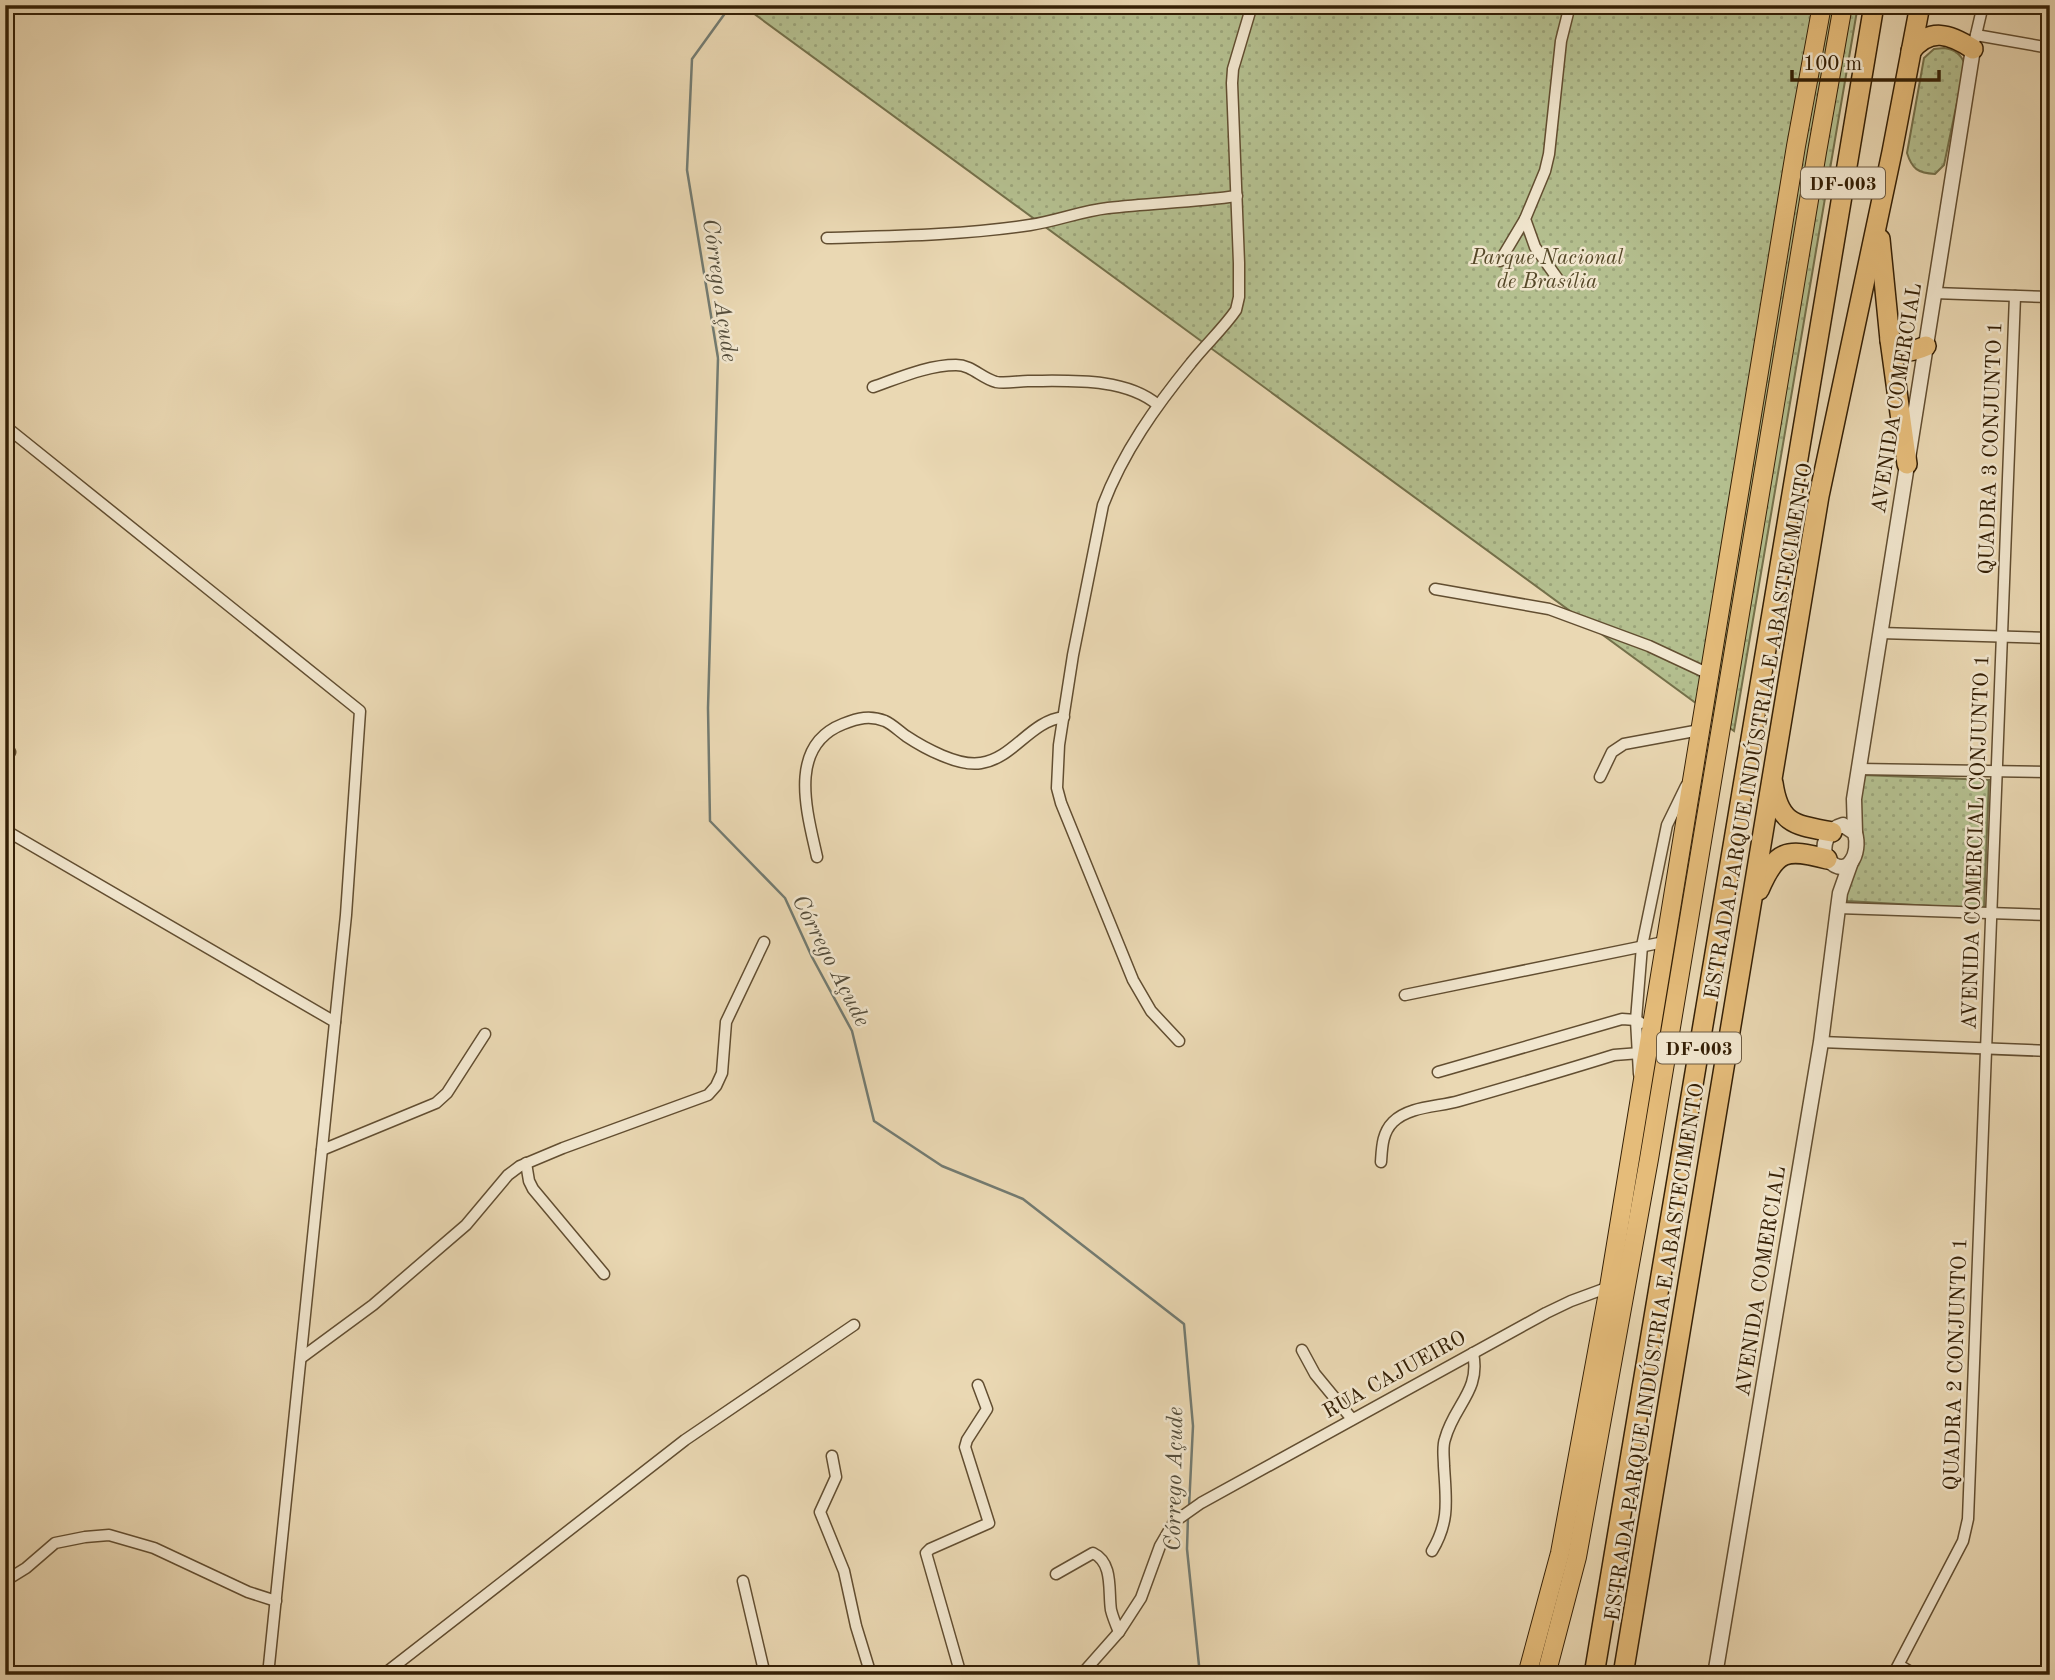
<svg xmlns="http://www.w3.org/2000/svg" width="2055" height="1680" viewBox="0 0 2055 1680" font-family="'Old Standard TT',serif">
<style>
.grass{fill:url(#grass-dots);stroke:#74704a;stroke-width:2}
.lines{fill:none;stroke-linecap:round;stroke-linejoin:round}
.stream{stroke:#737b71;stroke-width:2.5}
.minor-casing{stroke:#624e31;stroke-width:13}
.tertiary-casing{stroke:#624e31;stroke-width:17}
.primary-casing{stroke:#352006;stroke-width:20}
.trunk-casing{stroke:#352006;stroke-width:22}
.minor{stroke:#f1e6ce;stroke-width:10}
.tertiary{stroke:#f1e6ce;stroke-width:14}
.primary{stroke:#e5bc7a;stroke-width:18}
.trunk{stroke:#e5bc7a;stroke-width:19}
.labels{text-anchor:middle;stroke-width:5;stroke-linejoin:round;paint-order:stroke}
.shield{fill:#f1e6ce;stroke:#6d5b42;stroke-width:2}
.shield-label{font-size:19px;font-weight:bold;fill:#352006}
.park-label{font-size:21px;font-style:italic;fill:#554828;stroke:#f1e6ce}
.street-label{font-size:21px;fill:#352006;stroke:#f1e6ce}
.water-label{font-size:23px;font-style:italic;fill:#544d3b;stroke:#f1e6ce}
</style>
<defs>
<pattern id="grass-dots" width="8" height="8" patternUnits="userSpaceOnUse" patternTransform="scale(1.75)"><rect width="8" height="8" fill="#b4bf8f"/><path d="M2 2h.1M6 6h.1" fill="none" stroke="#9ba47a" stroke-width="1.8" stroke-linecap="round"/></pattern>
</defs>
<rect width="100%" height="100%" fill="#ead8b3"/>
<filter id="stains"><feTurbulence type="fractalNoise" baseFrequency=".00286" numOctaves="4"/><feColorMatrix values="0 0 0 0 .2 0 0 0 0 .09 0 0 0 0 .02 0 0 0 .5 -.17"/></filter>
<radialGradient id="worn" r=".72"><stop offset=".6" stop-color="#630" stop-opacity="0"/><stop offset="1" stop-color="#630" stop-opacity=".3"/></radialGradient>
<g class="grass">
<path d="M742 5H1858L1734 731Z"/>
<path d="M1944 48C1955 50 1960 53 1965 64L1944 165 1935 174C1918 173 1912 169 1907 153L1924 58 1934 49Z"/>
<path d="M1862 775 1989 780 1984 909 1847 901 1845 891 1858 831Z"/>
</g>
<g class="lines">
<g class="stream">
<path d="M731 5 692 59 687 170 718 358 708 708 710 821 785 898 812 957 852 1031 874 1121 942 1166 1023 1199 1184 1324 1193 1426 1189 1507"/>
<path d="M1188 1517 1187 1549 1200 1675"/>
</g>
<defs>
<g id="minor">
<path d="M1976 35 2050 48"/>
<path d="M1975 39 1983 5"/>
<path d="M827 238C894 236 963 235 1030 225 1057 221 1081 211 1108 208 1151 203 1194 202 1237 196"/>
<path d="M1500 261 1525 219"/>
<path d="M1560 282 1535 247 1525 219 1545 171 1549 154 1561 41 1570 5"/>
<path d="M1934 293 2050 297"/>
<path d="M873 387C899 378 928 365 956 365 972 365 981 378 996 382 1006 384 1018 381 1028 381 1070 381 1125 377 1158 405"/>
<path d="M5 426 360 711 346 915 268 1675"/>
<path d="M1435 589 1549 609 1649 646 1709 674"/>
<path d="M1880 633 2050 638"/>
<path d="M5 760 10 752"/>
<path d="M1858 769 2050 772"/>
<path d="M1600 777 1612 752 1624 744 1700 730"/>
<path d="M5 830 335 1022"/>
<path d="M817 857C807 812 787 746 843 724 858 718 870 715 885 721 892 724 899 731 906 736 924 748 959 767 981 763 1014 758 1030 721 1064 717"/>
<path d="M1838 908 2050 915"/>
<path d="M1405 995 1664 942"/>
<path d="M1179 1041 1151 1011 1133 980 1061 803 1057 788 1059 745 1073 655 1103 505C1123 452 1156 406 1191 363 1205 345 1223 329 1236 310L1239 297V263L1232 83 1233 69 1252 5"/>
<path d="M1821 1042 2050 1051"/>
<path d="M1438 1072 1622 1019 1636 1020 1641 1023"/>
<path d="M1639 1074 1636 1020 1642 946 1667 825 1686 786"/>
<path d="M322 1150 436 1103 447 1093 485 1034"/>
<path d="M1381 1162C1382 1148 1382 1133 1393 1122 1409 1106 1438 1107 1459 1101 1511 1086 1563 1071 1614 1055L1640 1053"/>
<path d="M526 1163 529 1181 533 1189 604 1274"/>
<path d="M1302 1350 1315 1374 1352 1419"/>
<path d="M301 1358 373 1305 466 1225 508 1175 520 1166 563 1148 708 1095 716 1086 722 1073 726 1022 764 942"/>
<path d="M832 1456 836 1477 820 1512 844 1571 856 1626 871 1675"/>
<path d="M1432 1551C1450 1521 1446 1500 1444 1466 1444 1458 1442 1447 1445 1439 1454 1405 1481 1391 1473 1353"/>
<path d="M1056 1574 1093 1553C1114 1563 1108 1592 1111 1610 1113 1618 1116 1625 1119 1632"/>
<path d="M5 1581 26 1568 55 1543 85 1537 109 1535 154 1548 248 1592 276 1601"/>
<path d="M743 1581 765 1675"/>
<path d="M1899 1665 1916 1675"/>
<path d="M383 1675 685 1440 854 1325"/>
<path d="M961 1675 926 1553 930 1549 989 1523 965 1447 967 1440 987 1409 978 1385"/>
<path d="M1081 1675 1119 1632 1141 1598 1160 1546 1174 1522 1201 1503 1546 1313 1571 1301 1609 1287"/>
<path d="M1893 1675 1963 1541 1968 1519 2015 296"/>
<path d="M2043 1675 2050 1661"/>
</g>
<g id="tertiary">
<path d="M1843 825 1855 833C1861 853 1848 881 1827 859 1820 845 1828 829 1843 825Z"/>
<path d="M1855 833 1854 799 1973 49"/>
<path d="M1715 1675 1821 1042 1838 908 1840 893 1851 862"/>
</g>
<g id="primary">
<path d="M1527 1675 1560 1553 1609 1287 1796 146 1822 5"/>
<path d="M1546 1675 1577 1557 1649 1159 1817 152 1843 5"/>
</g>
<g id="trunk">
<path d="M1911 51C1930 27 1950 34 1973 49"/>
<path d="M1880 239 1890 340 1907 464"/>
<path d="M1890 340C1901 354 1910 353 1926 346"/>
<path d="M1773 783C1779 825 1796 825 1832 832"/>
<path d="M1759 890C1776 850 1786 848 1827 859"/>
<path d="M1594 1675 1874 5"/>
<path d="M1623 1675 1819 496 1892 152 1920 5"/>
</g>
</defs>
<use href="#minor" class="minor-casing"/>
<use href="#tertiary" class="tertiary-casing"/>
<use href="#primary" class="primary-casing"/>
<use href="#trunk" class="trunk-casing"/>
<use href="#minor" class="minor"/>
<use href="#tertiary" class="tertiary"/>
<use href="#primary" class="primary"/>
<use href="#trunk" class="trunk"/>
</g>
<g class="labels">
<g class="shield">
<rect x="1801" y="167.5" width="84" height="31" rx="5"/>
<rect x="1657" y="1032.5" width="84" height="31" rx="5"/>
</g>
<g class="shield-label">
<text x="1843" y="190">DF-003</text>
<text x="1699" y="1055">DF-003</text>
</g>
<g class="park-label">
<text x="1547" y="264">Parque Nacional<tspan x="1547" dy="24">de Brasília</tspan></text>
</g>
<g class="street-label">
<text transform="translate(1896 398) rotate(-81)" y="7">AVENIDA COMERCIAL</text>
<text transform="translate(1990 448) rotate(-88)" y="7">QUADRA 3 CONJUNTO 1</text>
<text transform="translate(1758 731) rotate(-80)" y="7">ESTRADA PARQUE INDÚSTRIA E ABASTECIMENTO</text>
<text transform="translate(1975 842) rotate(-88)" y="7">AVENIDA COMERCIAL CONJUNTO 1</text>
<text transform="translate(1760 1281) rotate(-81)" y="7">AVENIDA COMERCIAL</text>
<text transform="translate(1654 1352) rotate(-81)" y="7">ESTRADA PARQUE INDÚSTRIA E ABASTECIMENTO</text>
<text transform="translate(1955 1364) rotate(-88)" y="7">QUADRA 2 CONJUNTO 1</text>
<text transform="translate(1394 1374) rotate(-29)" y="7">RUA CAJUEIRO</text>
</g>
<g class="water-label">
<text transform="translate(721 290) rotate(82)" y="8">Córrego Açude</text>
<text transform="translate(832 960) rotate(63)" y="8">Córrego Açude</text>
<text transform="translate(1173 1479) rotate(-89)" y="8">Córrego Açude</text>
</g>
</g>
<rect width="2055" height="1680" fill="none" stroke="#ead8b3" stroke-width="28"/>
<rect x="7" y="7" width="2041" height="1666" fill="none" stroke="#352006" stroke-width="3.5"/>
<rect x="14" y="14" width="2027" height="1652" fill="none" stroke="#352006" stroke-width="2"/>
<path d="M1792 70v10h147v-10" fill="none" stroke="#352006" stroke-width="3.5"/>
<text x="1803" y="70" font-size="21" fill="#352006" stroke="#f1e6ce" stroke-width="5" paint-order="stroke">100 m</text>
<rect width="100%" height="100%" filter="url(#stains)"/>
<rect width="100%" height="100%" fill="url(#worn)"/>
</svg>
